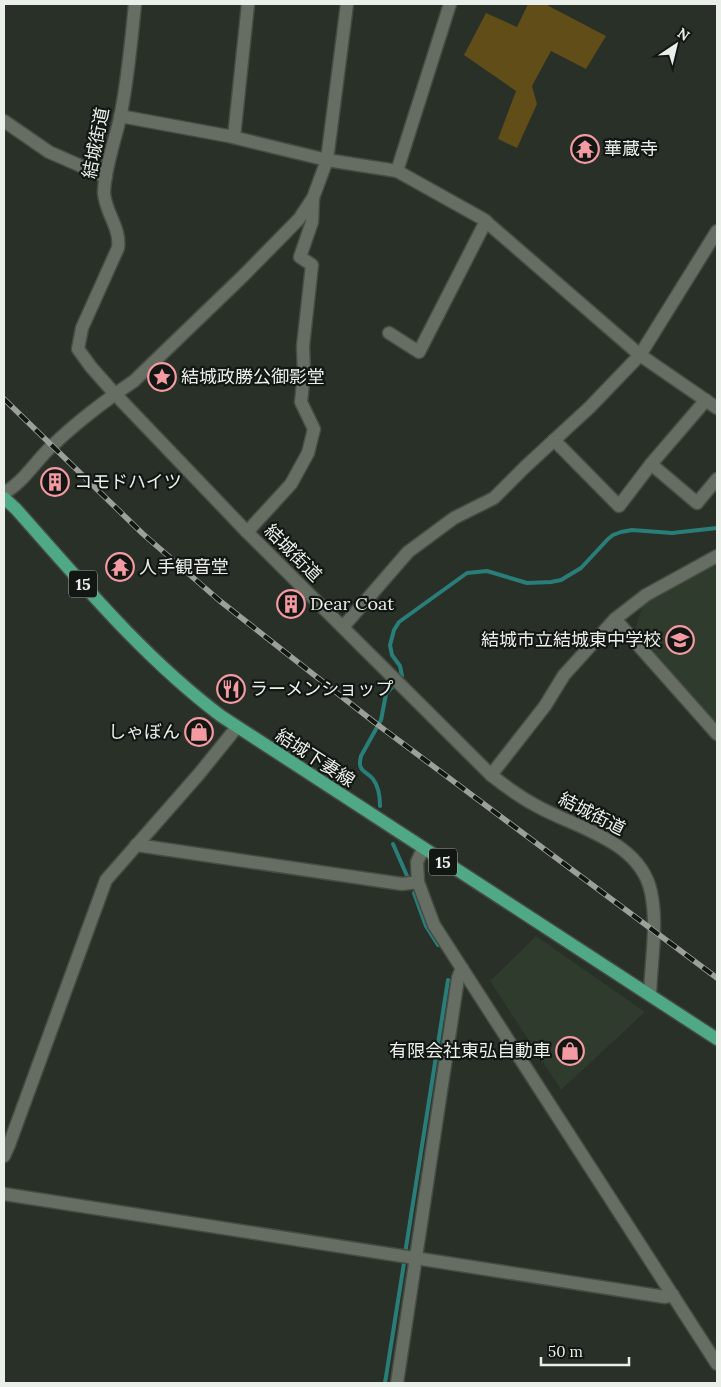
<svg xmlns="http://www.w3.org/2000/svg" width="721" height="1387" viewBox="0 0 721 1387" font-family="Lora,'Noto Sans JP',serif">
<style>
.built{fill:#2f3b2c}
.green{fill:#604d17}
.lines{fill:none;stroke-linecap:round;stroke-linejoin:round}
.stream{stroke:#2a7e7a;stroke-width:4}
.street-casing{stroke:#454c43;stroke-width:15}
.secondary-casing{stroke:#454c43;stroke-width:15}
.primary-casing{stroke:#454c43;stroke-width:15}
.street{stroke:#666e64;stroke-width:12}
.secondary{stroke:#666e64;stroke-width:12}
.primary{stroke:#50a986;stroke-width:12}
.rail-casing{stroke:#9ba19a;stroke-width:5.5}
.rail{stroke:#131713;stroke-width:4;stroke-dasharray:11;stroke-linecap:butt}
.labels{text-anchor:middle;stroke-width:4.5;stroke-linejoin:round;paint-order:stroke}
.shield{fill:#131713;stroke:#aaaea9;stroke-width:1}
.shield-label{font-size:16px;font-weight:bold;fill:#eaefe9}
.street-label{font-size:18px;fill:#eaefe9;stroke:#131713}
.poi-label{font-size:18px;fill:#eaefe9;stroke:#131713;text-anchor:start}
</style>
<rect width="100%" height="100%" fill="#283027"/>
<g class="built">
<path d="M717 562V723L645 646 636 627 643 605 648 599Z"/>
<path d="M536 936 645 1012 561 1090 490 981Z"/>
</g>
<path class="green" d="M528 4H545L606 36 586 69 551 51 532 86 537 104 517 148 498 139 516 91 464 55 486 13 517 27Z"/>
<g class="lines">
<g class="stream">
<path d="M380 806C380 797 379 787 373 779 365 770 357 772 361 756L381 720 386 694 402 676 400 666 392 655 390 645 394 630 399 622 467 573 487 571 527 583 551 582 561 580 581 568 608 539 613 535 621 532 632 530 672 533 717 528"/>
<path d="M393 844 408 878"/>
<path d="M414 893 426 926 438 945"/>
<path d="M405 1254 448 980"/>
<path d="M385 1383 404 1263"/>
</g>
<defs>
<g id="street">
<path d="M120 116 228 136 327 160 397 171 483 219 640 355"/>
<path d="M4 121 49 152 106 177"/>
<path d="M234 137 248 4"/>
<path d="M397 171 450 4"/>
<path d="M389 333 419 352 486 221"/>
<path d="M554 440 619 506 651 464 706 400"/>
<path d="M651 464 697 503 717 479"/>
<path d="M4 493C24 482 36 460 53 445 78 421 106 400 134 381L243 276 299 219 313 198 327 160 347 4"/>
<path d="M247 532 291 484 308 453 314 429 301 402 304 373 303 346 312 265 300 257 312 222 313 198"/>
<path d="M615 619 717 734"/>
<path d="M343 627 408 552 454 518 494 498 525 467 590 407 640 355 717 231"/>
<path d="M491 775 545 706 564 675 615 619 646 595 717 556"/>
<path d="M136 845 402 884 418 882"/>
<path d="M423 849 417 862 418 882 434 925 717 1364"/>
<path d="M4 1156 9 1145 106 880 199 774 237 727"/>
<path d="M4 1194 665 1297 673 1295"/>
<path d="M397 1383 458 978 462 968"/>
</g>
<g id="secondary">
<path d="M135 4C131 42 128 80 120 118 115 140 104 171 104 193 105 212 121 228 118 248L82 328 78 349 91 367 115 394 247 532 491 775C505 786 520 797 535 805 575 828 640 840 651 892 658 925 651 961 650 995"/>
<path d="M640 355 717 408"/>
</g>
<path id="primary" d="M4 498 16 509C81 582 143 657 221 716L717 1039"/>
</defs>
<use href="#street" class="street-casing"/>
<use href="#secondary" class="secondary-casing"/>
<use href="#primary" class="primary-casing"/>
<use href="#street" class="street"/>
<use href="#secondary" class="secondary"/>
<use href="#primary" class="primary"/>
<defs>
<path id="rail" d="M4 399 143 534 220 601 374 722 717 978"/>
</defs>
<use href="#rail" class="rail-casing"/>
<use href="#rail" class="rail"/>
</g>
<defs>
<symbol id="temple-ring" viewBox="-11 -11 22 22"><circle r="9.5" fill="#131713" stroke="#f49aa3" stroke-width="1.5"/><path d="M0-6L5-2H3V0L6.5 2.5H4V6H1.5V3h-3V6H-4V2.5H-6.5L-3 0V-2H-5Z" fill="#f49aa3"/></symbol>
<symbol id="sight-ring" viewBox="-11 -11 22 22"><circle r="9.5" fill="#131713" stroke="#f49aa3" stroke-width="1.5"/><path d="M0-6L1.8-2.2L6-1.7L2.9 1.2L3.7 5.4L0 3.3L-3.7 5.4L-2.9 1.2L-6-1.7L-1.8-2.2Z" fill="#f49aa3"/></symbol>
<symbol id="building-ring" viewBox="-11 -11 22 22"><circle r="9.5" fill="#131713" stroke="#f49aa3" stroke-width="1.5"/><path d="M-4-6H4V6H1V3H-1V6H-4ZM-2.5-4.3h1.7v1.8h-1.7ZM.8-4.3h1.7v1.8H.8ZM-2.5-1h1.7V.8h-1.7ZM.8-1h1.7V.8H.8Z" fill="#f49aa3"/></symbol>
<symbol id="school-ring" viewBox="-11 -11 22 22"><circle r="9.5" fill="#131713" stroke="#f49aa3" stroke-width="1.5"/><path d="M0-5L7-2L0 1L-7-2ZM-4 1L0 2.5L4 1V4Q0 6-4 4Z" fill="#f49aa3"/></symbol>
<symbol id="restaurant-ring" viewBox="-11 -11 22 22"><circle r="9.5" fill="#131713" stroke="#f49aa3" stroke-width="1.5"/><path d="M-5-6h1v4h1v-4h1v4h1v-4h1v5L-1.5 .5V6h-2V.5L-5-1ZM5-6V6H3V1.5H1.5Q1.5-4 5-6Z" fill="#f49aa3"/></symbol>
<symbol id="shop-ring" viewBox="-11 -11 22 22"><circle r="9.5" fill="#131713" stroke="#f49aa3" stroke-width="1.5"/><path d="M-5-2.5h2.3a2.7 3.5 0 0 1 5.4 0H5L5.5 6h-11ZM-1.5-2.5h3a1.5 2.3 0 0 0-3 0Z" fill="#f49aa3"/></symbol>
</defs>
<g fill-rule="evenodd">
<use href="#temple-ring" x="569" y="133" width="32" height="32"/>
<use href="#sight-ring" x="146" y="361" width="32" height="32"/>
<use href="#building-ring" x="39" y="466" width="32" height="32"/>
<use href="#temple-ring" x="104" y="551" width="32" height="32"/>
<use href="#building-ring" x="275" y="588" width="32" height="32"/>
<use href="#school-ring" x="664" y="624" width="32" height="32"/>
<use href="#restaurant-ring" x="215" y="673" width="32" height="32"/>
<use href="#shop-ring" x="183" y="716" width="32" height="32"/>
<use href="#shop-ring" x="554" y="1035" width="32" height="32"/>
</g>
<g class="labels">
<g class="shield">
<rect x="69" y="570.5" width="28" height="27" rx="4"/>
<rect x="429" y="848.5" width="28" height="27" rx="4"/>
</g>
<g class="shield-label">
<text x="83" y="590">15</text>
<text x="443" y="868">15</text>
</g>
<g class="street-label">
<text transform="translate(96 143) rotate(-79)" y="6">結城街道</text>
<text transform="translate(293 553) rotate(45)" y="6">結城街道</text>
<text transform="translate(315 758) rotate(33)" y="6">結城下妻線</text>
<text transform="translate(592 814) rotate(27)" y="6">結城街道</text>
</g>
<g class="poi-label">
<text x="604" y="155">華蔵寺</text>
<text x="181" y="383">結城政勝公御影堂</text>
<text x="74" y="488">コモドハイツ</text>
<text x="139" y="573">人手観音堂</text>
<text x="310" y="610">Dear Coat</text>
<text x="661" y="646" text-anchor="end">結城市立結城東中学校</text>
<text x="250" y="695">ラーメンショップ</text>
<text x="180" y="738" text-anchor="end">しゃぼん</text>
<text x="551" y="1057" text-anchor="end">有限会社東弘自動車</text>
</g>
</g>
<rect width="721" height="1387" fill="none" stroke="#eaefe9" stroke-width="10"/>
<g transform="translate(676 45) rotate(35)" stroke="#131713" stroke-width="4" paint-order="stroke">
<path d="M0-4L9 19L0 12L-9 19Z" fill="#eaefe9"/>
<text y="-8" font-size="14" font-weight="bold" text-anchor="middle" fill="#eaefe9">N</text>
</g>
<path d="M541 1357v8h88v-8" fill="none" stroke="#eaefe9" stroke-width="2.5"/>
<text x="548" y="1357" font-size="15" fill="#eaefe9" stroke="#131713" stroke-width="4" paint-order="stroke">50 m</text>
</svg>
